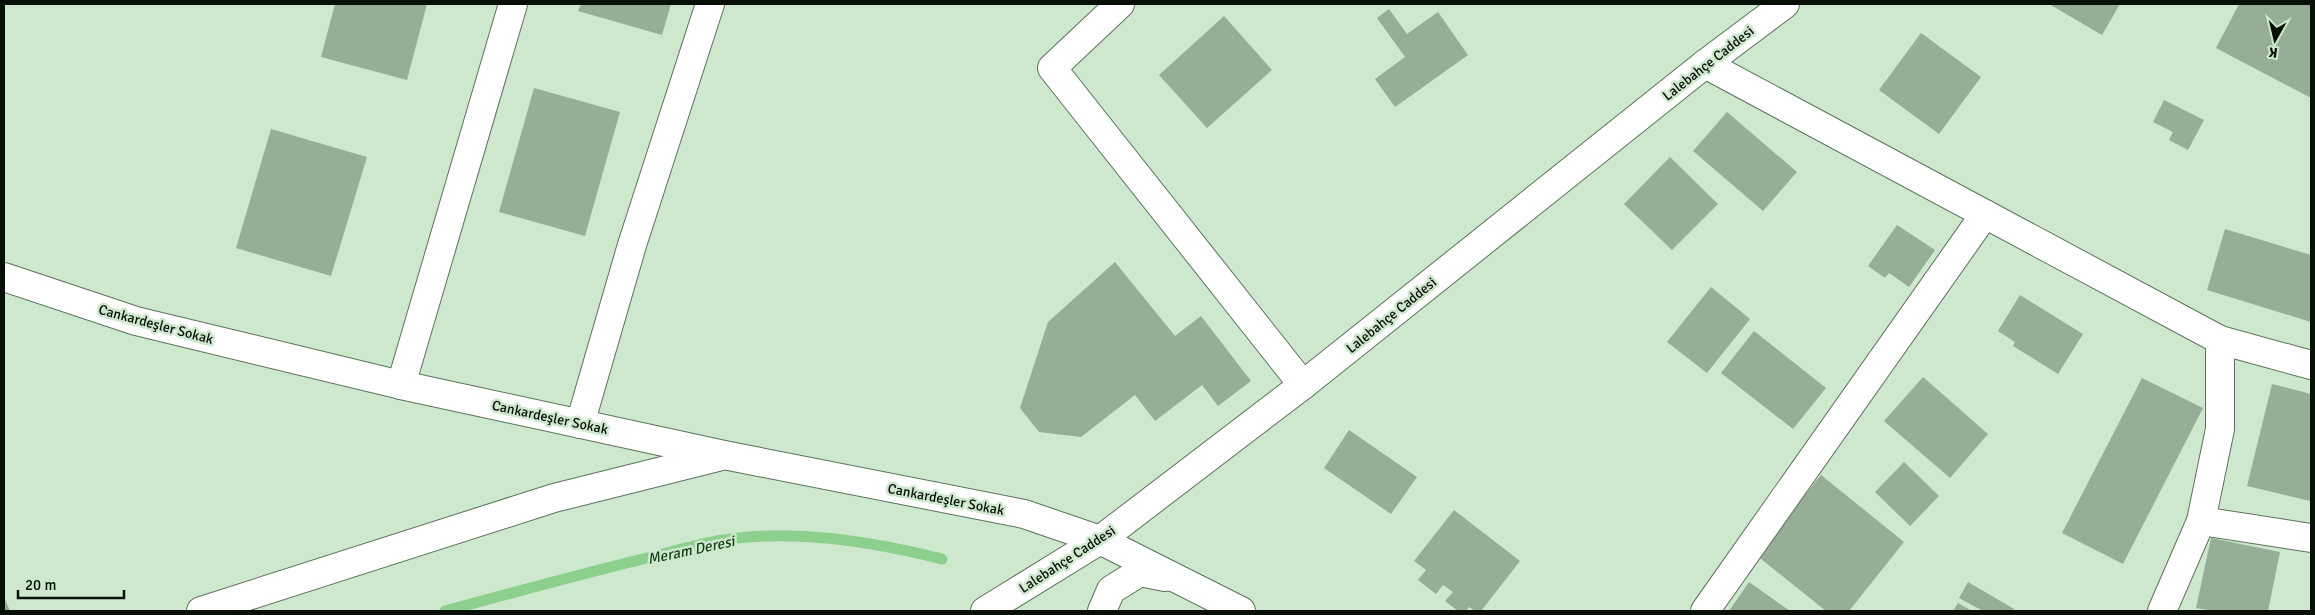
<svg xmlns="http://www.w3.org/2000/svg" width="2315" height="615" viewBox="0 0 2315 615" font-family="Signika,sans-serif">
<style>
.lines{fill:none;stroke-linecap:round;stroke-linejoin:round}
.stream{stroke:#8dd08e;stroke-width:11}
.building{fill:#95ae95}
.minor-casing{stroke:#5b735b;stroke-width:30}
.minor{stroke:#fff;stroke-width:28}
.labels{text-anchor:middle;stroke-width:5;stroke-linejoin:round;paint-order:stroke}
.street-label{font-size:14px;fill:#070f07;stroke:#cee8ce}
.water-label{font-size:15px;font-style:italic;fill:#144318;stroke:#cee8ce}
</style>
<rect width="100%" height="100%" fill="#cee8ce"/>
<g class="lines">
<path class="stream" d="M445 611C511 593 577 575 643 559 668 553 692 546 717 541 791 528 870 541 942 559"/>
</g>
<g class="building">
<path d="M335 4H427L407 80 321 57Z"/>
<path d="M581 4H671L662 35 578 11Z"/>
<path d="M2049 4H2120L2102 35Z"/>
<path d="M2239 4H2311V98L2216 48Z"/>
<path d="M1389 9 1407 34 1438 12 1468 55 1395 107 1375 79 1405 57 1377 18Z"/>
<path d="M1224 16 1272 70 1207 128 1159 75Z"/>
<path d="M1921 33 1981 77 1939 134 1879 90Z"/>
<path d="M534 88 620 112 585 236 499 212Z"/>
<path d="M2164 100 2204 120 2188 150 2169 140 2173 132 2153 122Z"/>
<path d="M1727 112 1797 172 1763 211 1693 151Z"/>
<path d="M271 129 367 157 331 276 236 248Z"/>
<path d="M1670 157 1718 204 1672 250 1624 204Z"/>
<path d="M1897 225 1935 250 1909 287 1889 273 1885 278 1868 266Z"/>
<path d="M2225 229 2311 255V322L2207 290Z"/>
<path d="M1115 262 1175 336 1201 316 1251 381 1218 406 1202 385 1155 421 1135 395 1081 437 1039 432 1020 408 1048 322Z"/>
<path d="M1711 287 1750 319 1707 373 1667 342Z"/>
<path d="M2020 295 2083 334 2058 374 2013 346 2015 342 1998 331Z"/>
<path d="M1754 331 1826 388 1793 429 1721 373Z"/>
<path d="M1923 377 1988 434 1950 478 1884 421Z"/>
<path d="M2142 378 2203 408 2123 564 2062 533Z"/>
<path d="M2272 384 2311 394 2310 501 2247 486Z"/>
<path d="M1349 430 1417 477 1391 514 1324 468Z"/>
<path d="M1904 462 1939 496 1910 526 1875 492Z"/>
<path d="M1821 475 1904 542 1849 611H1826L1756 555Z"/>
<path d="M1454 510 1520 561 1481 611H1475L1469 607 1466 611H1458L1445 601 1453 592 1443 585 1436 594 1418 580 1426 570 1414 561Z"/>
<path d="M2211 538 2280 552 2268 611H2214L2196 608Z"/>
<path d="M1749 582 1790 611H1729Z"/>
<path d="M1968 582 2014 609 2013 611H1983L1959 598Z"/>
<path d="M4 597 10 611H4Z"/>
<path d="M1958 603 1972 611H1953Z"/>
</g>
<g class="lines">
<defs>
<g id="minor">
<path d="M1120 4 1052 68 1303 385"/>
<path d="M1705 64 2220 340V429L2201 521 2162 611"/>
<path d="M4 277 136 321 401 385 724 455 1024 514 1100 540 1241 611"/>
<path d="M2220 340 2311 365"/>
<path d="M401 385 513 4"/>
<path d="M580 424 632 245 710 4"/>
<path d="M2201 521 2311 538"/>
<path d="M201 611 554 498 718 457"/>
<path d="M985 611 1100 540 1303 385 1705 64 1785 4"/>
<path d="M1102 611 1111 590 1140 572 1165 577"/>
<path d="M1705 611 1985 214"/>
</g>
</defs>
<use href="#minor" class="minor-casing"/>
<use href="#minor" class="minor"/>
</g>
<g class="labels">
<g class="street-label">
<text transform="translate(1708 63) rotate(-38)" y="5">Lalebahçe Caddesi</text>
<text transform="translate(1391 315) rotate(-39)" y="5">Lalebahçe Caddesi</text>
<text transform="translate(156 324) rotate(15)" y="5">Cankardeşler Sokak</text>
<text transform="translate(550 417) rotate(12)" y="5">Cankardeşler Sokak</text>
<text transform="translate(946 499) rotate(11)" y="5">Cankardeşler Sokak</text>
<text transform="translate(1067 559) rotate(-33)" y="5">Lalebahçe Caddesi</text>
</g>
<g class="water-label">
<text transform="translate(691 550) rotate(-12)" y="5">Meram Deresi</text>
</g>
</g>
<rect width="2315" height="615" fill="none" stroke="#070f07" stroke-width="10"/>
<g transform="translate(2275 40) rotate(188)" stroke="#cee8ce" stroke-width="4" paint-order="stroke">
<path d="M0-4L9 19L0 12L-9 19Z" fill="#070f07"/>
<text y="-8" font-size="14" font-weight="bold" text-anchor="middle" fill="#070f07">K</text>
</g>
<path d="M18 590v8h106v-8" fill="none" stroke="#070f07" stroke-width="2.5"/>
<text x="25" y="590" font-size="15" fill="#070f07" stroke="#cee8ce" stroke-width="4" paint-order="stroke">20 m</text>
</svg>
